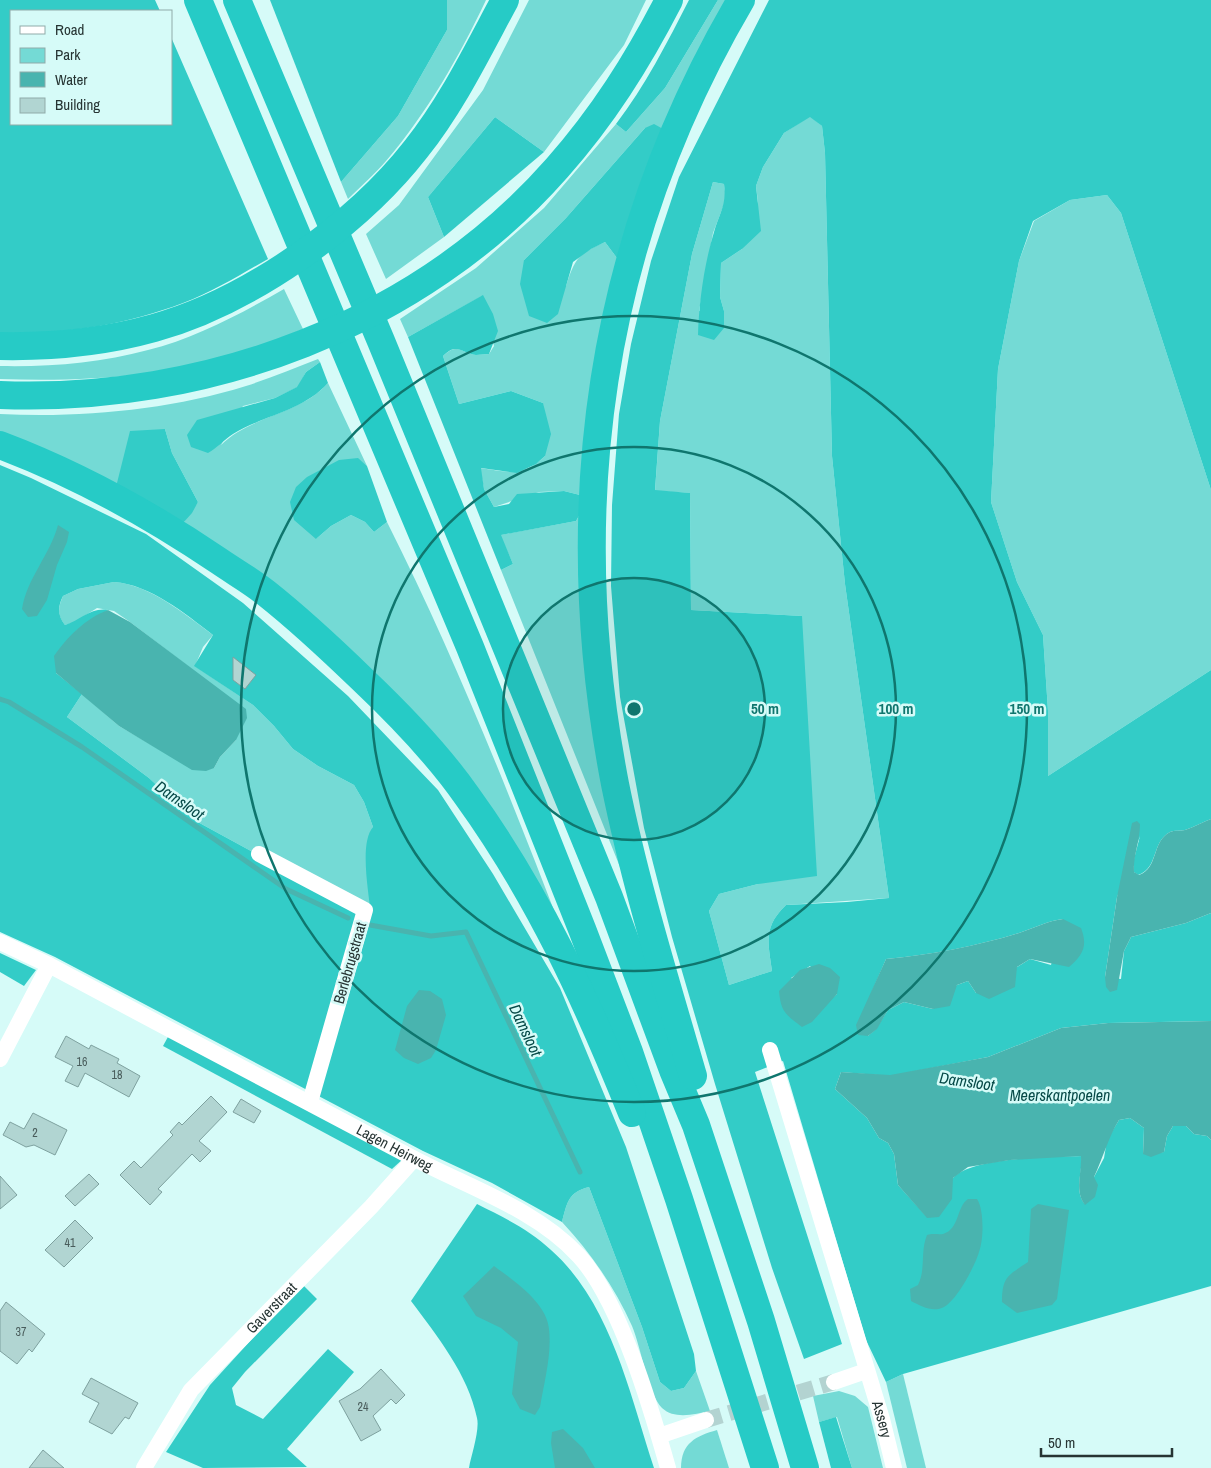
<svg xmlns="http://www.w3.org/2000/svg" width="1211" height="1468" viewBox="0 0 1211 1468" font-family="'Archivo Narrow',sans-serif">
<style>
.green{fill:#74dad5}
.forest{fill:#33ccc7;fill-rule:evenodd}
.water{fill:#49b4af}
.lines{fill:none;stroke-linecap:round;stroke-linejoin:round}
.stream{stroke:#49b4af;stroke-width:5}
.building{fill:#b1d5d2;stroke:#7ea19f}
.street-tunnel{stroke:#b3d3d1;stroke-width:16;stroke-dasharray:16 8;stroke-linecap:butt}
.street{stroke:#fff;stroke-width:16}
.highway{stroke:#26cbc6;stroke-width:28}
.ring{fill:none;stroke:#0f766e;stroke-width:2.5}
.labels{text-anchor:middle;stroke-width:5;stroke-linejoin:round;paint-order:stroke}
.number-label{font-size:12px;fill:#495c5b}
.street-label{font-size:15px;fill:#263433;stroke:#d6fbf8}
.water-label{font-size:16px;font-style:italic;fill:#064947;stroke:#d6fbf8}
.centre{fill:#0f766e;stroke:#d6fbf8;stroke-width:2.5}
.ring-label{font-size:15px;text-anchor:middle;font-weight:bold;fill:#0f766e;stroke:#d6fbf8;stroke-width:5;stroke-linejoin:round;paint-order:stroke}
</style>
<rect width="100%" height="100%" fill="#d6fbf8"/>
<g class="green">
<path d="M447 0H486C459 57 427 113 386 161 375 174 361 186 348 199L341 182 398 116 447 30Z"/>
<path d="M529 0H646L624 45 544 152 495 117 428 197 444 237 386 279 366 234 399 205 483 90Z"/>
<path d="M718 0H731L665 130 645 128 566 218 524 260 566 286C575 258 578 254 605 242L617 258 597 362 580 495 564 491 539 492 494 507 484 489 480 468C508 472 523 477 545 456L543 403 511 391 459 404 443 356C458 342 461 353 476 355 480 355 485 354 489 354L494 346 482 296 408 337 400 319 476 268 544 208 616 124 626 132 665 88Z"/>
<path d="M810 116 822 126 825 153 832 456 845 584 889 898 786 905C763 927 768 942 772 971L729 985 709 911 719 894 758 884 802 616 691 610 690 493 655 491 660 421 692 254 713 182 724 184 726 199 713 233 699 311H724L720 297 721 263 742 249 758 202 756 186 763 167 784 133Z"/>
<path d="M1107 195 1121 213 1211 490V670L1048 776V711L1043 635 1017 582 991 502 998 369 1019 261 1034 221 1070 200Z"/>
<path d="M284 289 303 329C284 337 265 346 246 352 170 377 80 382 0 379V366C50 367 100 363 148 350 196 338 242 313 284 289Z"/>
<path d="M318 359 320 362 306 372 298 387 275 398 243 406 221 445C251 415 300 415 328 383L367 466 358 459 316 539 331 526 351 515 365 522 374 532 387 522C454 655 510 795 563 934L499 824 183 523 198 502 172 453 165 429 116 487 0 436V414C82 418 168 410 246 386 271 378 294 368 318 359Z"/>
<path d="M580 514 630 892 501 570 513 564 500 535 576 521Z"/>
<path d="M114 582C151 585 184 614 213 635L203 647 195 666 253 705 274 726 293 749 318 766 354 785 364 802 373 827 366 852 371 916 194 820 149 778 67 717 82 694 119 726 167 754 214 768 220 757 236 740 193 670 130 622 114 611 97 608 75 622 65 625C57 616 58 607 63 596L78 589Z"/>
<path d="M589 1187 642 1327 660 1382 671 1391 684 1388 696 1371 710 1411C695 1414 675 1420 662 1408 648 1394 641 1347 632 1326 615 1288 591 1253 562 1222 567 1203 568 1192 589 1187Z"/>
<path d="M903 1374 926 1468H907L886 1382Z"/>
<path d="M839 1391 855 1396 868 1407 883 1468H852L837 1417 819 1422 813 1396Z"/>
<path d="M717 1430 729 1468H681C681 1443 696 1436 717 1430Z"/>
</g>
<g class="forest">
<path d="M0 0H155L160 11H11V124H171V37L268 259C241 274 213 292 183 303 125 325 62 335 0 333Z"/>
<path d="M270 0H447V30L398 116 341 182Z"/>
<path d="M689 0H718L665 88 626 132 616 124C645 86 667 43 689 0Z"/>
<path d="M769 0H1211V490L1121 213 1107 195 1070 200 1033 221 1019 261 998 369 991 502 1017 582 1043 635 1048 711V776L1211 670V819C1203 822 1194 827 1185 830 1181 831 1174 830 1170 832 1151 842 1159 868 1138 875L1134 872V859L1140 836 1117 897 1105 977 1121 979 1124 951 1131 937 1186 923 1211 913V1021L1108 1023 1061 1028 988 1057 890 1076 841 1072 835 1089 867 1118 879 1138 888 1143 894 1154 898 1185 927 1217C935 1205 944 1186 955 1176 977 1157 1051 1157 1082 1156 1082 1172 1074 1192 1085 1204L1094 1177 1104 1158 1107 1140 1119 1120 1130 1118 1144 1128 1143 1154 1164 1152 1167 1136 1173 1126H1186L1194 1134 1207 1136 1211 1140V1286L903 1374 886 1382 866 1340 783 1061 755 1072 842 1344 804 1359 772 1268 715 1084 672 937 644 828 620 697 611 586 612 505 619 414 631 344 651 261 679 177ZM810 117 822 126 825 153 832 456 845 584 889 898 847 902 786 905C763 927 768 942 772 971L729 985 709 911 719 894 758 884 817 876 802 616 691 610 690 493 655 490 660 421 692 254 713 182 724 184C727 205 719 214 714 232 704 265 699 302 698 335L714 340 724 328V311L720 297 721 263 742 249 761 231 756 186 763 167 784 133ZM1063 919 1051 965 1030 959 976 993 968 981 957 985 933 1009 904 1002 888 1010 876 1029 868 1036 870 996 886 959C931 955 977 946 1019 933 1034 928 1047 921 1063 919ZM810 966 837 994 831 999 791 978Z"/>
<path d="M495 117 544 152 444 237 428 197Z"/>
<path d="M654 124 665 130 637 199 617 258 605 242 591 249 573 262 558 314 547 323 529 316 520 284 524 260 566 218 645 128Z"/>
<path d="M483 295 493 314 498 331 489 354C485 354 480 355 476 355 461 353 457 342 443 356L459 404 511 391 543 403 551 434 545 456 536 464 517 473 481 468 484 489 494 507 509 504 517 494 564 491 580 495V514L576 521 501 535 513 564 501 570 408 337Z"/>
<path d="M320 362 328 383C303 411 264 415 233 434 224 440 217 448 208 453L191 447 187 435 197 420 275 398 297 387 306 372Z"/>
<path d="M165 429 172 453 198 502 192 513 183 523 116 487 130 431Z"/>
<path d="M358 458 367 466 387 522 374 532 365 522 351 515 331 526 316 539 294 520 290 502 296 487 307 477 339 460Z"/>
<path d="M0 465 31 478 146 534 243 603 348 696 438 790 493 874 560 988 626 1147 694 1354 696 1371 684 1388 671 1391 660 1382 642 1327 589 1187C568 1192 567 1203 562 1222L492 1183 423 1151 55 957 0 932ZM114 582C151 585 184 613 213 635L194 666 253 705 274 726 293 749 318 766 354 785 364 802 373 827C359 843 369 894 371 916L194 820 149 778 67 717 82 694 56 673 76 631 108 610C91 607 81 620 65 625 57 615 58 606 63 596L78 589Z"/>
<path d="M0 953 36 970 24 986 0 972Z"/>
<path d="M169 1035 404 1158 392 1169 163 1046Z"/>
<path d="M477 1204C503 1217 530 1230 551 1250 611 1303 630 1395 654 1468H469C471 1456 480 1430 477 1418 468 1374 437 1336 411 1301Z"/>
<path d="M302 1284 317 1299 245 1372 232 1388 236 1405 263 1419 328 1349 354 1372 287 1449 307 1467 203 1468 166 1452 210 1385Z"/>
<path d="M836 1417 852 1468H831L819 1422Z"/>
</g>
<g class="water">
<path d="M58 525 69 532 67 542 57 565 47 600 37 616 28 617 22 609C27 578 50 555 58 525Z"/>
<path d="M108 610 130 622 246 709 247 718 236 740 220 757 214 768 206 771 192 770 119 726 56 673 54 656C67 637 86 618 108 610Z"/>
<path d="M1211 819V913L1186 923 1131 937 1124 951 1117 990 1110 992 1106 987 1105 977 1117 897 1132 823 1137 821 1140 824C1140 841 1133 856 1134 872L1139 875C1159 868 1151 842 1170 832 1174 830 1181 831 1185 830 1194 827 1203 822 1211 819Z"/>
<path d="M1063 919 1081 928C1088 946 1083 955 1069 967L1030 959 1017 967 1015 987 989 999 976 993 968 981 957 985 950 1006 933 1009 904 1002 888 1010 877 1029 868 1036 858 1035 856 1025 886 959C930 955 977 946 1019 933 1034 928 1047 921 1063 919Z"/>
<path d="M819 964 830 968 840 977 837 994 812 1022 802 1027C785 1014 781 1012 779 991L800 970Z"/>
<path d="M419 990 430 991 442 999 446 1015 436 1050 431 1058 418 1064 404 1058 395 1050 407 1006Z"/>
<path d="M1211 1021V1140L1207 1136 1194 1134 1186 1126H1173L1167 1136 1164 1152 1151 1157 1143 1154 1144 1128 1130 1118 1119 1120C1108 1138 1103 1158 1094 1177L1098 1185 1095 1197 1085 1205C1074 1191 1082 1173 1081 1156L1010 1160 968 1167 953 1178 952 1199 939 1217 927 1218 898 1185 894 1154 888 1143 879 1138 867 1118 835 1089 841 1072 890 1075 988 1057 1061 1028 1108 1023Z"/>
<path d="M968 1199H977C984 1209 984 1239 979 1252 975 1266 957 1300 944 1307 933 1313 921 1306 911 1301L910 1289 918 1285C926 1269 920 1252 927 1235 933 1233 938 1235 943 1234 960 1229 956 1207 968 1199Z"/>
<path d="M1038 1204 1069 1210 1057 1299 1052 1305 1017 1313 1002 1302C1002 1276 1009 1275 1028 1262L1031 1209Z"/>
<path d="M494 1266C513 1280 547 1303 549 1329 552 1354 544 1383 540 1407L535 1415 520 1409 512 1394 518 1342 501 1328 476 1316 463 1296Z"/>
<path d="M563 1429 583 1448 595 1468H555L551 1443 552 1432Z"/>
</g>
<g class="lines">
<g class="stream">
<path d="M0 699 9 702 82 747 286 889 348 918"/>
<path d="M370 925 431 936 466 932 580 1172"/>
</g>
</g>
<g class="building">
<path d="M233 657 256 675 245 689 233 680Z"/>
<path d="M66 1036 89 1049 91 1045 119 1059 117 1063 140 1076 129 1097 85 1073 78 1087 65 1081 73 1066 55 1057Z"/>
<path d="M211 1096 227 1112 199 1141 211 1151 200 1162 192 1154 158 1189 162 1192 150 1205 120 1175 134 1161 141 1168 173 1135 170 1132 179 1122 182 1125Z"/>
<path d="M241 1099 261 1111 254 1123 233 1112Z"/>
<path d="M33 1113 67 1130 55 1155 34 1145 26 1147 3 1135 10 1122 24 1129Z"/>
<path d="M89 1174 99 1184 75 1206 65 1196Z"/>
<path d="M0 1176 17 1195 0 1209Z"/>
<path d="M75 1220 93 1238 64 1267 45 1250Z"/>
<path d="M6 1302 45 1334 32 1352 29 1349 17 1364 0 1351V1311Z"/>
<path d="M381 1369 405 1395 396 1404 391 1399 373 1416 381 1430 361 1441 339 1401 360 1389Z"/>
<path d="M91 1378 138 1403 129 1419 125 1417 112 1434 89 1422 99 1403 82 1394Z"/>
<path d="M43 1450 64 1468H29Z"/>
</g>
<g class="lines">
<path class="street-tunnel" d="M706 1420 834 1382"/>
<g class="street">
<path d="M259 854 365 910 310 1102"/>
<path id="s1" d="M0 942 49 965C170 1030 292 1094 413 1158 468 1187 536 1209 579 1256 620 1301 651 1408 668 1468"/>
<path id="s2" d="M770 1050 882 1419 894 1468"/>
<path d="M0 1059 49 965"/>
<path d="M834 1382 866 1371"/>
<path d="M659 1436 706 1420"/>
<path id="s3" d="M144 1468 191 1390 371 1207 414 1159"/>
</g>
<g class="highway">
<path d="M198 0 470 647 582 929 629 1052 679 1199 765 1468"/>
<path d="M237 0 381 341 609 897 673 1070 696 1125 761 1321 805 1468"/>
<path d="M0 346C51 347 104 342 154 328 248 302 356 226 416 149 452 104 478 50 505 0"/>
<path d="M0 395C206 403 419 325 557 168 603 116 637 62 669 0"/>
<path d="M0 445C77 474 151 515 219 561 235 572 251 581 266 593 300 620 331 649 362 679 400 715 437 753 467 796 538 894 587 1001 632 1113"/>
<path d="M693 1076C665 979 635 883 615 784 562 509 598 243 741 0"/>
</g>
</g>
<circle cx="634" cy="709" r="131" fill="#0f766e" fill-opacity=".12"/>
<g class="ring">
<circle cx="634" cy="709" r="131"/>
<circle cx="634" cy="709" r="262"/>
<circle cx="634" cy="709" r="393"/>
</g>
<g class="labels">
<g class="number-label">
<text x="82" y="1066">16</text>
<text x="117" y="1079">18</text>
<text x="35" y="1137">2</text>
<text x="70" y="1247">41</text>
<text x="21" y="1336">37</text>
<text x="363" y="1411">24</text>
</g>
<g class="street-label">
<text transform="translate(350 963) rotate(-74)" y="5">Berlebrugstraat</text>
<text dy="5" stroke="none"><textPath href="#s1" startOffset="445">Lagen Heirweg</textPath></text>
<text dy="5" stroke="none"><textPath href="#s3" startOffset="206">Gaverstraat</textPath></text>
<text dy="5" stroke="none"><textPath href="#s2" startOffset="386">Assery</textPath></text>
</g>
<g class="water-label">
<text transform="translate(180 800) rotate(35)" y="6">Damsloot</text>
<text transform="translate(526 1030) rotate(65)" y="6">Damsloot</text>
<text transform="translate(967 1081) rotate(8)" y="6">Damsloot</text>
<text x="1060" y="1101">Meerskantpoelen</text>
</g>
</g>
<circle cx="634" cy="709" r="8" class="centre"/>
<g class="ring-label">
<text x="765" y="714">50 m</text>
<text x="896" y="714">100 m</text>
<text x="1027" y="714">150 m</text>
</g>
<rect x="10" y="10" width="162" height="115" fill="#d6fbf8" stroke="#90aba9"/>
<rect x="20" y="26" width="25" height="8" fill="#ffffff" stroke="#90aba9"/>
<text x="55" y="35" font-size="15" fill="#263433">Road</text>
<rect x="20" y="48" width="25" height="15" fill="#74dad5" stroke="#90aba9"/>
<text x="55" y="60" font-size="15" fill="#263433">Park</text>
<rect x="20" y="72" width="25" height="15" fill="#49b4af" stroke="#90aba9"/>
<text x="55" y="85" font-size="15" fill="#263433">Water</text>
<rect x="20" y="98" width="25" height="15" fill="#b1d5d2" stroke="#90aba9"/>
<text x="55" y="110" font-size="15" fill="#263433">Building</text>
<path d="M1041 1448v8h131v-8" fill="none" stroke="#263433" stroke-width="2.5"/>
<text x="1048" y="1448" font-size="15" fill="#263433" stroke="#d6fbf8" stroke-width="4" paint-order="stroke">50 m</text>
</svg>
